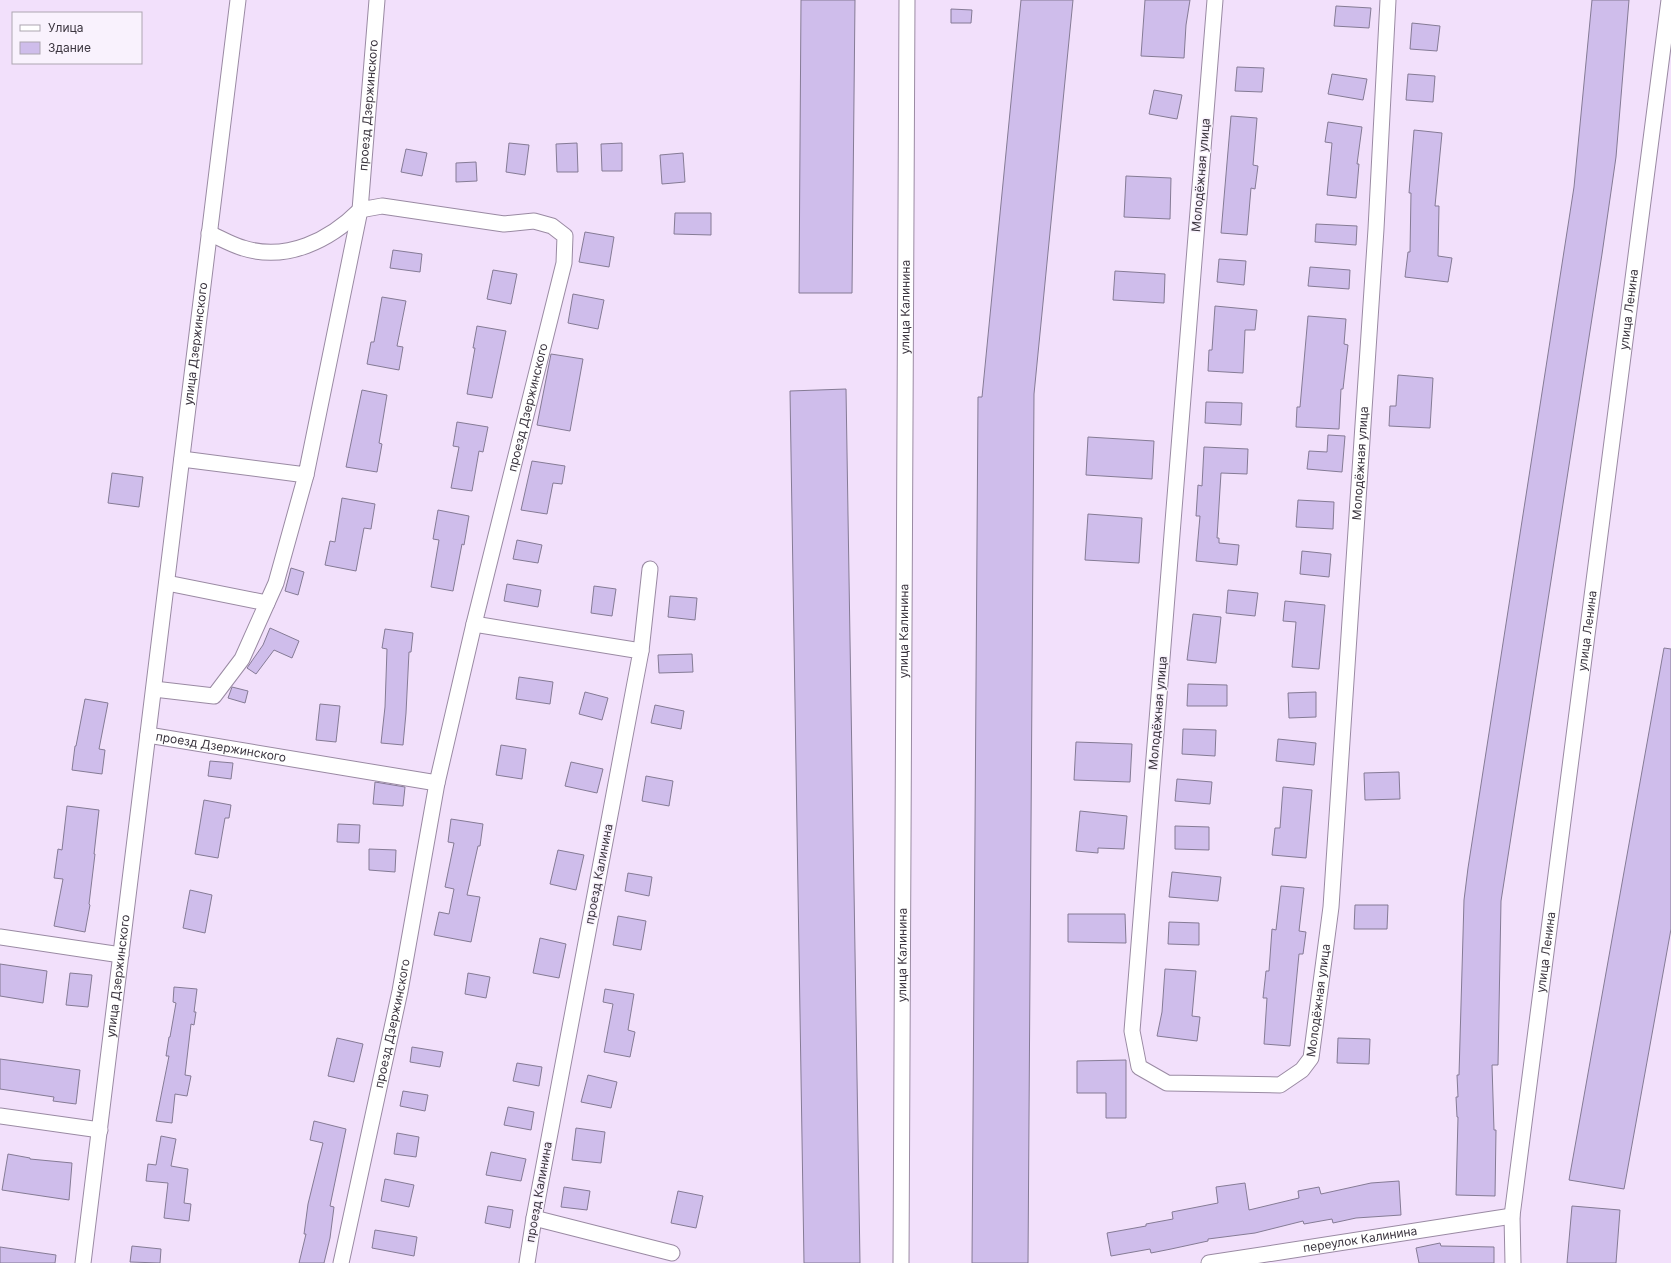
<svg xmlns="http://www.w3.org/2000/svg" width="1671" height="1263" viewBox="0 0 1671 1263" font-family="Inter,sans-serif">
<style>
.building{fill:#cfbdeb;stroke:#857b95}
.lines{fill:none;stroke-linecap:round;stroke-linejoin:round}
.minor-casing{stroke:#9a8aa3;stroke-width:17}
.minor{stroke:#fff;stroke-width:15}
.labels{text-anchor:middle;stroke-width:3;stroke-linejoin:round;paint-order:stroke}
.street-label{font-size:12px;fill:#3b353f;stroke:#f9f2fd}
</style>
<rect width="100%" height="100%" fill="#f2e0fb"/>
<g class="building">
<path d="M801 0H855L852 293H799Z"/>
<path d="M1021 0H1073L1034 394 1028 1263H972L978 397H982Z"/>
<path d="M1145 0H1190L1186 25 1184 58 1141 56Z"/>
<path d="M1592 0H1629L1616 157 1602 254 1501 901 1498 1065H1492L1494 1130H1496L1495 1196 1456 1195 1458 1117H1457L1456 1097H1458L1457 1075H1459L1464 900 1468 868 1574 187Z"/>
<path d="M1336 6 1371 8 1369 28 1334 26Z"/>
<path d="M951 9 972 10 971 23H951Z"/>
<path d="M1412 23 1440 26 1437 51 1410 49Z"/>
<path d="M1237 67 1264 68 1262 92 1235 91Z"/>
<path d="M1332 74 1367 79 1363 100 1328 94Z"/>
<path d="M1408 74 1435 76 1433 102 1406 100Z"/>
<path d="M1154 90 1182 95 1177 119 1149 114Z"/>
<path d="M1231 116 1257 118 1253 165 1258 166 1255 189 1251 188 1247 235 1221 233Z"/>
<path d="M1328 122 1362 127 1357 164H1359L1356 198 1327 195 1332 143 1325 142Z"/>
<path d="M1414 130 1442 133 1435 206H1439L1438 256 1452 258 1448 282 1405 277 1408 252H1410L1411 193H1409Z"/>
<path d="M509 143 529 145 525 175 506 172Z"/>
<path d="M577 143 578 172H557L556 144Z"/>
<path d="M622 143V171H602L601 144Z"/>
<path d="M406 149 427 153 422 176 401 172Z"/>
<path d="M683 153 685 182 662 184 660 155Z"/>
<path d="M476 162 477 181 456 182V163Z"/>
<path d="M1126 176 1171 178 1170 219 1124 217Z"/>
<path d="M675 213H711V235L674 234Z"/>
<path d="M1316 224 1357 226 1356 245 1315 242Z"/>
<path d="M585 232 614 237 609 267 579 262Z"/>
<path d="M393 250 422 254 420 272 390 268Z"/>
<path d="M1219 259 1246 261 1244 285 1217 282Z"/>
<path d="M1310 267 1350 270 1349 289 1308 286Z"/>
<path d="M493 270 517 274 511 304 487 299Z"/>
<path d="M1115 271 1165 274 1164 303 1113 300Z"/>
<path d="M573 294 604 300 598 329 568 323Z"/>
<path d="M382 297 406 301 397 346 403 347 399 370 367 364 371 342H374Z"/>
<path d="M1215 306 1257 310 1255 330H1245L1243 373 1208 371 1209 350H1212Z"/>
<path d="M1308 316 1346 319 1344 344 1348 345 1343 389H1341L1339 429 1296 427 1297 407H1300Z"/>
<path d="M477 326 506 331 492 398 467 394 475 348H473Z"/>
<path d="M551 354 583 359 570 431 537 425Z"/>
<path d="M1398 375 1433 378 1430 428 1389 426 1390 406H1396Z"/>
<path d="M846 389 860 1263H804L790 391Z"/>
<path d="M362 390 387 395 379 443 382 444 377 472 346 467Z"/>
<path d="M1206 402 1242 403 1241 425 1205 423Z"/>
<path d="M457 422 488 427 483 452 479 451 472 491 451 488 459 447 453 446Z"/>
<path d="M1328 435 1345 436 1342 472 1307 469 1309 451 1327 452Z"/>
<path d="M1088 437 1154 441 1152 479 1086 475Z"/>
<path d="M1204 447 1248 449 1247 474 1221 473 1217 538H1219V543L1239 545 1237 565 1196 561 1200 516H1196L1198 485 1202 486Z"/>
<path d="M532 461 565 466 562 484 553 483 547 514 521 510Z"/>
<path d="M112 473 143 477 139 507 108 503Z"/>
<path d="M342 498 375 504 371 529 364 528 356 571 325 565 330 541 335 542Z"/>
<path d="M1298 500 1334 502 1333 529 1296 527Z"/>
<path d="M438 510 469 516 464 545 462 544 453 591 431 587 439 540 433 539Z"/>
<path d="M1088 514 1142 518 1139 563 1085 560Z"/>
<path d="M517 540 542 545 538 563 513 559Z"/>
<path d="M1302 551 1331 554 1329 577 1300 574Z"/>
<path d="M291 568 304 572 298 595 285 591Z"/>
<path d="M507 584 541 590 538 607 504 601Z"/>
<path d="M594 586 616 589 612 616 591 613Z"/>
<path d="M1228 590 1258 593 1255 616 1226 613Z"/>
<path d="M670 596 697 598 695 620 668 617Z"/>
<path d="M1285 601 1325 605 1319 669 1292 667 1296 622 1283 621Z"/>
<path d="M1193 614 1221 617 1216 663 1187 660Z"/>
<path d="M270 628 299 641 292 658 274 650 256 674 247 668 263 645Z"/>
<path d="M385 629 413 633 411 652H409L406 713 403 745 381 743 385 707 387 649 382 648Z"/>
<path d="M1664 648 1671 649V929L1624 1189 1569 1180Z"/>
<path d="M692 654 693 672 659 673 658 655Z"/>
<path d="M519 677 553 682 550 704 516 699Z"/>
<path d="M1188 684 1227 685V706H1187Z"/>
<path d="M232 687 248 691 245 703 228 698Z"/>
<path d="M585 692 608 698 602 720 579 714Z"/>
<path d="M1316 692V717L1289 718 1288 693Z"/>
<path d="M85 699 108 703 99 749 105 750 102 774 72 770 75 746H76Z"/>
<path d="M320 704 340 706 336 742 316 740Z"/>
<path d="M655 705 684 711 681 729 651 723Z"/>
<path d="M1183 729 1216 730 1215 756 1182 754Z"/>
<path d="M1278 739 1316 743 1314 765 1276 761Z"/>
<path d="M1076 742 1132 744 1130 782 1074 780Z"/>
<path d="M501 745 526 749 522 779 496 775Z"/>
<path d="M210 761 233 763 231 779 208 776Z"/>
<path d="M571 762 603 769 597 793 565 786Z"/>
<path d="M1399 772 1400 799 1365 800 1364 773Z"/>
<path d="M646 776 673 781 669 806 642 801Z"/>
<path d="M1177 779 1212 782 1210 804 1175 801Z"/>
<path d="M375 782 405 787 403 806 373 804Z"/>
<path d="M1283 787 1312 790 1306 858 1272 855 1275 828H1280Z"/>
<path d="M204 800 231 805 229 818H225L218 858 195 854Z"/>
<path d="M67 806 99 810 94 854H95L89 904 90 905 85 932 54 926 63 879 54 878 58 849 62 850Z"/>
<path d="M1080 811 1127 816 1124 849 1098 848V853L1076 851Z"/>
<path d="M451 819 483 824 480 846H478L467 895 480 897 471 942 434 935 439 912 449 914 454 889 445 887 454 843 448 842Z"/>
<path d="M338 824 360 825 359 843 337 842Z"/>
<path d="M1175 826 1209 827V850L1175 849Z"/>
<path d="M369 849 396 850 395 872 369 870Z"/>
<path d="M558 850 584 855 576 890 550 884Z"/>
<path d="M1172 872 1221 877 1218 901 1169 897Z"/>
<path d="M628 873 652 877 649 896 625 891Z"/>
<path d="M1281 886 1304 888 1299 931 1306 932 1303 954H1299L1290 1046 1264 1044 1267 998H1263L1266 971H1269L1272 929 1276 930Z"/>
<path d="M190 890 212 895 205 933 183 928Z"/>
<path d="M1355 905H1388L1387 929H1354Z"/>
<path d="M1068 914H1125L1126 943 1068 942Z"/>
<path d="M618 916 646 921 641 950 613 945Z"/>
<path d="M1169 922 1199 923V945L1168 944Z"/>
<path d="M540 938 566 944 559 978 533 973Z"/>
<path d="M0 964 47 971 43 1003 0 996Z"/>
<path d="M1165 969 1196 971 1192 1016 1200 1017 1197 1041 1157 1036 1162 1012Z"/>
<path d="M70 973 92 975 88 1007 66 1005Z"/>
<path d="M468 973 490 977 486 998 465 994Z"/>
<path d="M174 987 197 989 194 1012H196L194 1025 191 1024 185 1075 191 1076 187 1096 175 1094 172 1123 156 1121 169 1056H166L169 1037H170L176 1003 173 1002Z"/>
<path d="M605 989 634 994 628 1030 635 1032 630 1057 604 1052 613 1004 603 1002Z"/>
<path d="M337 1038 363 1044 354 1082 328 1076Z"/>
<path d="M1338 1038 1370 1039 1369 1064 1337 1063Z"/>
<path d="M412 1047 443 1052 440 1067 410 1062Z"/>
<path d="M0 1059 80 1070 76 1104 53 1101 54 1097 0 1089Z"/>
<path d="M1126 1060V1118H1106V1093H1077V1061Z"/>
<path d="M517 1063 542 1067 539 1086 513 1081Z"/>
<path d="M588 1075 617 1082 611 1108 581 1102Z"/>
<path d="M403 1091 428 1095 425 1111 400 1106Z"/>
<path d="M508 1107 534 1112 531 1130 504 1125Z"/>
<path d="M314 1121 346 1129 330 1206 334 1207 330 1238 324 1263H299L306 1234H304L308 1204 323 1143 310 1140Z"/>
<path d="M576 1128 605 1132 601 1163 572 1160Z"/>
<path d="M397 1133 419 1137 416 1157 394 1154Z"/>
<path d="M161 1136 176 1139 171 1166 188 1169 184 1203 191 1204 189 1221 164 1218 168 1183 146 1181 148 1164 156 1165Z"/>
<path d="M491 1152 526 1159 521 1181 486 1175Z"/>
<path d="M8 1154 30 1158V1159L72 1163 69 1200 2 1190Z"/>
<path d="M385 1179 414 1185 409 1207 381 1201Z"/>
<path d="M1399 1181 1401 1215 1356 1218 1333 1223 1332 1219 1304 1224 1303 1221 1255 1233 1208 1239V1241L1171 1249 1151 1253 1150 1249 1111 1256 1107 1233 1146 1226V1224L1173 1219 1172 1212 1218 1203 1216 1187 1245 1183 1249 1210 1299 1198 1298 1191 1319 1187 1321 1194 1371 1183Z"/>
<path d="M564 1187 590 1191 587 1210 561 1207Z"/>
<path d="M678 1191 703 1196 696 1228 671 1223Z"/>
<path d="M488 1206 513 1210 510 1228 485 1223Z"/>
<path d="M1572 1206 1620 1210 1616 1263H1567Z"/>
<path d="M375 1230 417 1237 414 1256 372 1248Z"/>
<path d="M1440 1243 1441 1246 1494 1247V1263H1419L1416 1248Z"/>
<path d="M132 1246 161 1249 160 1263 130 1262Z"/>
<path d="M0 1247 56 1255 55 1263H0Z"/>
</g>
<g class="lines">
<defs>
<g id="minor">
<path id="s1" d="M1215 0 1132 1031 1139 1067 1167 1083 1280 1085 1302 1070 1311 1058 1331 907 1376 229 1388 0"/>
<path d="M209 233C220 238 232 245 243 248 287 262 330 240 360 210"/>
<path d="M182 459 306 475 360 210"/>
<path d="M167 583 267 603"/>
<path d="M474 624 641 651 534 1218 527 1263"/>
<path d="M641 651 650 569"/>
<path d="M154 689 214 696 242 659 276 583 306 475"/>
<path id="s2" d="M148 735 437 783"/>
<path d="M0 937 121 955"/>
<path d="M0 1116 100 1130"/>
<path d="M534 1218 672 1253"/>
<path id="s3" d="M83 1263 238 0"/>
<path id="s4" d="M341 1263 400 991 437 783 474 624 564 263 565 236 552 226 534 221 504 224 382 206 360 210 377 0"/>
<path id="s5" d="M901 1263 907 0"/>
<path id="s6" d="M1209 1263 1512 1216"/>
<path id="s7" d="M1513 1263 1512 1216 1669 0"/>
</g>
</defs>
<use href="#minor" class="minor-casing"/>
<use href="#minor" class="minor"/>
</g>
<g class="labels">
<g class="street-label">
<text dy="4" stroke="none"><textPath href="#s4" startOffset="1368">проезд Дзержинского</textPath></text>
<text transform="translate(1201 175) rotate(-85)" y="4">Молодёжная улица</text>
<text dy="4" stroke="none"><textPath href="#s5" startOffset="956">улица Калинина</textPath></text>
<text dy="4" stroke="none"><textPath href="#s7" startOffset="961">улица Ленина</textPath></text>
<text dy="4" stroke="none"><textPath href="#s3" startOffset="926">улица Дзержинского</textPath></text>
<text dy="4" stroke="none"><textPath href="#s4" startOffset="876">проезд Дзержинского</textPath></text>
<text dy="4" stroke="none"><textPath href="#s1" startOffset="1855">Молодёжная улица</textPath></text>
<text dy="4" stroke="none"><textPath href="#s7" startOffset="637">улица Ленина</textPath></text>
<text dy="4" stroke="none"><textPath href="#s5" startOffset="632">улица Калинина</textPath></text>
<text transform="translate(1158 713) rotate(-85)" y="4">Молодёжная улица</text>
<text dy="4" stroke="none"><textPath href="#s2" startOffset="74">проезд Дзержинского</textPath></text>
<text transform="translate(599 874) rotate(-79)" y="4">проезд Калинина</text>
<text dy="4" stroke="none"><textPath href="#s7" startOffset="313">улица Ленина</textPath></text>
<text dy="4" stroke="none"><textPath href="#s5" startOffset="308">улица Калинина</textPath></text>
<text dy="4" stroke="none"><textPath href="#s3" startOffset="289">улица Дзержинского</textPath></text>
<text dy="4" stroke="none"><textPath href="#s1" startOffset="1316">Молодёжная улица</textPath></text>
<text dy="4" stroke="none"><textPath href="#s4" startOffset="245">проезд Дзержинского</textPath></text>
<text transform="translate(539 1192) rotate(-80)" y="4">проезд Калинина</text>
<text dy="4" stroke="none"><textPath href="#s6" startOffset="153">переулок Калинина</textPath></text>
</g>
</g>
<rect x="12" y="12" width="130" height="52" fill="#f9f2fd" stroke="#ada6b1"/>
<rect x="20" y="25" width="20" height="6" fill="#ffffff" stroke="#ada6b1"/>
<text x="48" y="32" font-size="12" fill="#3b353f">Улица</text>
<rect x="20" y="42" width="20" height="12" fill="#cfbdeb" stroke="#ada6b1"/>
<text x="48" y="52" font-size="12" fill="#3b353f">Здание</text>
</svg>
